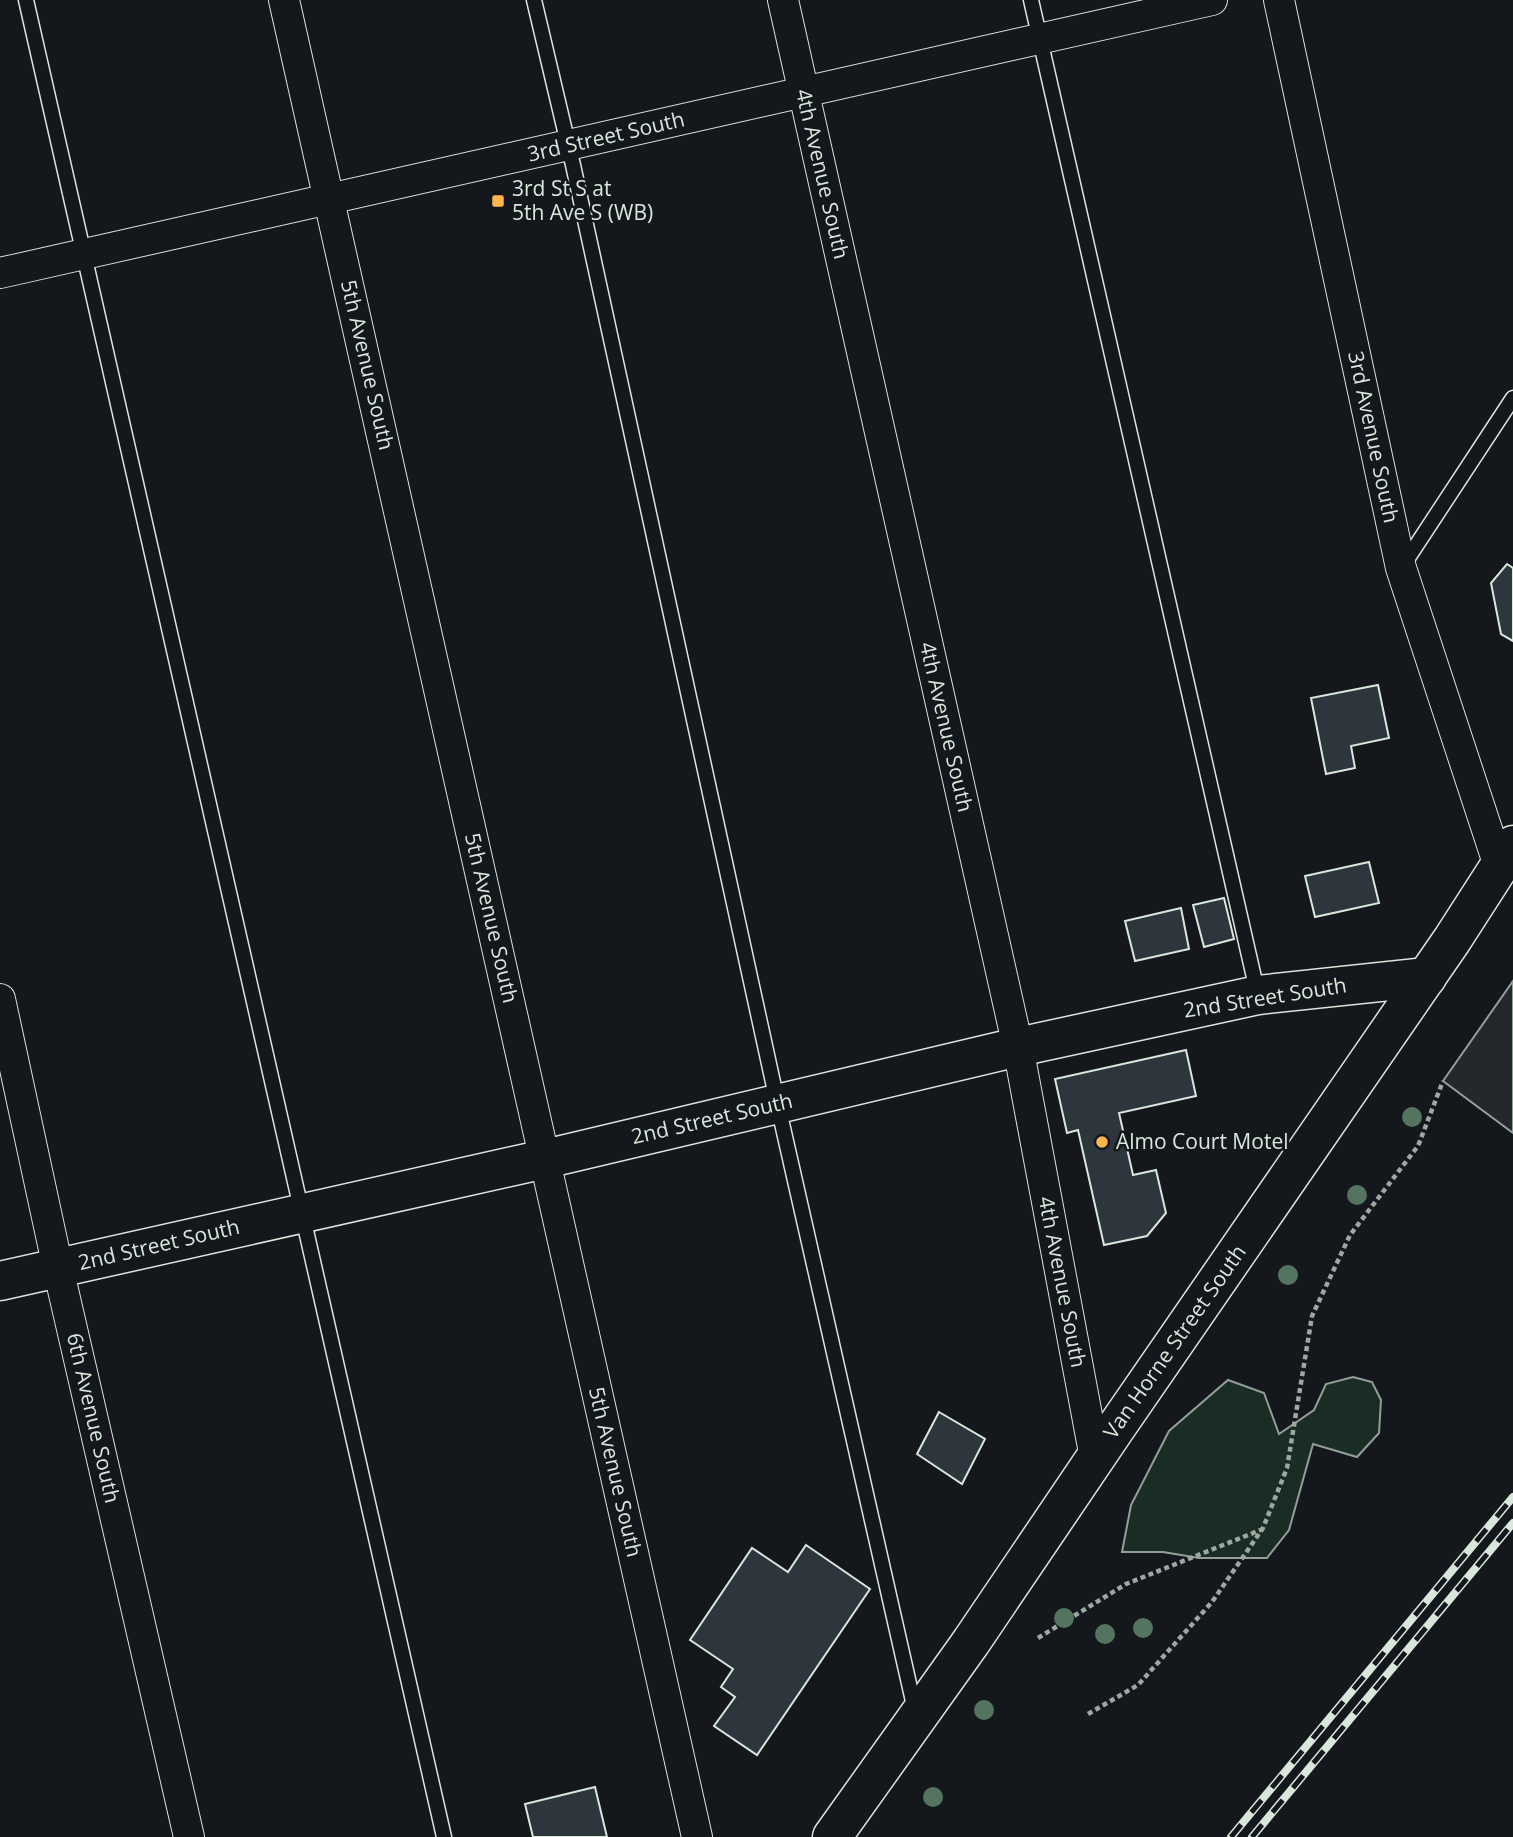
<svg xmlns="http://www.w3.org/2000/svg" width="1513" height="1837" viewBox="0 0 1513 1837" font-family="'Open Sans',sans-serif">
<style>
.green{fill:#1a2d24;stroke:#939e99;stroke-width:2}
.parking{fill:#24282b;stroke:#939e99;stroke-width:2}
.building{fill:#2c363c;stroke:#d8e6dc;stroke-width:2}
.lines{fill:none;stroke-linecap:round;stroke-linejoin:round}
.lane-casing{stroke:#d8e6dc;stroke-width:17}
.street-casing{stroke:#d8e6dc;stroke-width:32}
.secondary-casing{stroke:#d8e6dc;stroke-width:41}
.highway-casing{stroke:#d8e6dc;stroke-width:41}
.path{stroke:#9da8a2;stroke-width:4.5;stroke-dasharray:5 3.5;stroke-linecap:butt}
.lane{stroke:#14181c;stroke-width:14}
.street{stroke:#14181c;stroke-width:30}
.secondary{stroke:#14181c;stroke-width:38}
.highway{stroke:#14181c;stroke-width:38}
.rail-casing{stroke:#d8e6dc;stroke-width:8}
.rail{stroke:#14181c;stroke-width:5;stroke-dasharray:16;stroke-linecap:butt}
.tree{fill:#55745f}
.poi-dot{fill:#ffb74d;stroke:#14181c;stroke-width:2.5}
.labels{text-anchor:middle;stroke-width:5;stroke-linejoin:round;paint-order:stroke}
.street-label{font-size:21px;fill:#d8e6dc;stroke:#14181c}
.poi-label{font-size:21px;fill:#d8e6dc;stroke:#14181c;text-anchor:start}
</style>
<rect width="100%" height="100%" fill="#14181c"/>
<path class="green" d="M1353 1377 1372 1382 1381 1400 1379 1433 1357 1457 1313 1444 1289 1530 1267 1558H1199L1163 1552H1122L1131 1505 1169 1431 1228 1380 1264 1393 1279 1434 1314 1410 1326 1384Z"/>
<path class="parking" d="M1513 981V1133L1443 1081Z"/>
<g class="building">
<path d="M1507 564 1513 568V641L1501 634 1491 583Z"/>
<path d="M1378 685 1389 738 1351 746 1355 768 1326 774 1311 698Z"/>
<path d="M1369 862 1379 903 1315 917 1305 876Z"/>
<path d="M1224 898 1234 939 1204 947 1193 905Z"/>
<path d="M1181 908 1189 949 1135 961 1125 921Z"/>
<path d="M1186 1050 1196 1096 1119 1113 1133 1175 1156 1170 1166 1213 1147 1236 1104 1245 1078 1130 1067 1133 1055 1079Z"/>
<path d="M939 1412 985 1439 962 1484 917 1454Z"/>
<path d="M806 1545 870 1589 757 1755 714 1726 735 1697 721 1687 733 1669 690 1640 752 1548 788 1572Z"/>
<path d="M595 1787 607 1837H533L525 1804Z"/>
</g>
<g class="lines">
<defs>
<g id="lane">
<path d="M26 0 444 1837"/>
<path d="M534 0 573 165 781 1119 915 1710"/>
<path d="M1031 0 1258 995"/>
<path d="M1404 564 1513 398"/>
</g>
<g id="street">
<path d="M284 0 697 1837"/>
<path d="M783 0 1018 1047 1095 1458"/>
<path d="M1279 0 1401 568 1499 866"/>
<path d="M0 273 1212 0"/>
<path d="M0 999 58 1268 189 1837"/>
</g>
<path id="secondary" d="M0 1281 545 1159 1018 1047 1258 995 1427 977"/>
<path id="highway" d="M832 1837 971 1642 1115 1429 1452 940 1513 845"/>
</defs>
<use href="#lane" class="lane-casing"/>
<use href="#street" class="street-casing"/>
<use href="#secondary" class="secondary-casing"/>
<use href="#highway" class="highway-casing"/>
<g class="path">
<path d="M1038 1638 1126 1584 1263 1529"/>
<path d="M1088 1714 1138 1685 1212 1602 1263 1528 1287 1468 1312 1316 1350 1235 1418 1146 1443 1081"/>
</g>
<use href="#lane" class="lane"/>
<use href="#street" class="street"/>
<use href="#secondary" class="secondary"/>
<use href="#highway" class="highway"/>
<defs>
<g id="rail">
<path d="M1231 1837 1513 1497"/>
<path d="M1252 1837 1513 1523"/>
</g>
</defs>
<use href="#rail" class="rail-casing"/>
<use href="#rail" class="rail"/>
</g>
<g class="tree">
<circle cx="1412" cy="1117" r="10"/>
<circle cx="1357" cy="1195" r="10"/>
<circle cx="1288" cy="1275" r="10"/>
<circle cx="1064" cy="1618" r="10"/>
<circle cx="1143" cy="1628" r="10"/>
<circle cx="1105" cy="1634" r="10"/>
<circle cx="984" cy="1710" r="10"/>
<circle cx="933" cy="1797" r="10"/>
</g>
<g class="poi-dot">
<rect x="491" y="194" width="14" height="14" rx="3.5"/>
<circle cx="1102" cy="1142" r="7"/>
</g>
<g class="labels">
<g class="street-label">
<text transform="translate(606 137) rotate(-13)" y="7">3rd Street South</text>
<text transform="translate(822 174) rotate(77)" y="7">4th Avenue South</text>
<text transform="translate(367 365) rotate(77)" y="7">5th Avenue South</text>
<text transform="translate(1373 437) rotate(78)" y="7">3rd Avenue South</text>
<text transform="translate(946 727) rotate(77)" y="7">4th Avenue South</text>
<text transform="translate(491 918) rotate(77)" y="7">5th Avenue South</text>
<text transform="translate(1265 998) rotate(-9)" y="7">2nd Street South</text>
<text transform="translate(712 1119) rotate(-13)" y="7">2nd Street South</text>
<text transform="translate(159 1245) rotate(-13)" y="7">2nd Street South</text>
<text transform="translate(1062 1282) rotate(79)" y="7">4th Avenue South</text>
<text transform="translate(1175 1342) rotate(-55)" y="7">Van Horne Street South</text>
<text transform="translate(93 1418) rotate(77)" y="7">6th Avenue South</text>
<text transform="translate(615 1472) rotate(77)" y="7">5th Avenue South</text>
</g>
<g class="poi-label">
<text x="512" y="196">3rd St S at<tspan x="512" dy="24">5th Ave S (WB)</tspan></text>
<text x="1116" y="1149">Almo Court Motel</text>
</g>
</g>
</svg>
